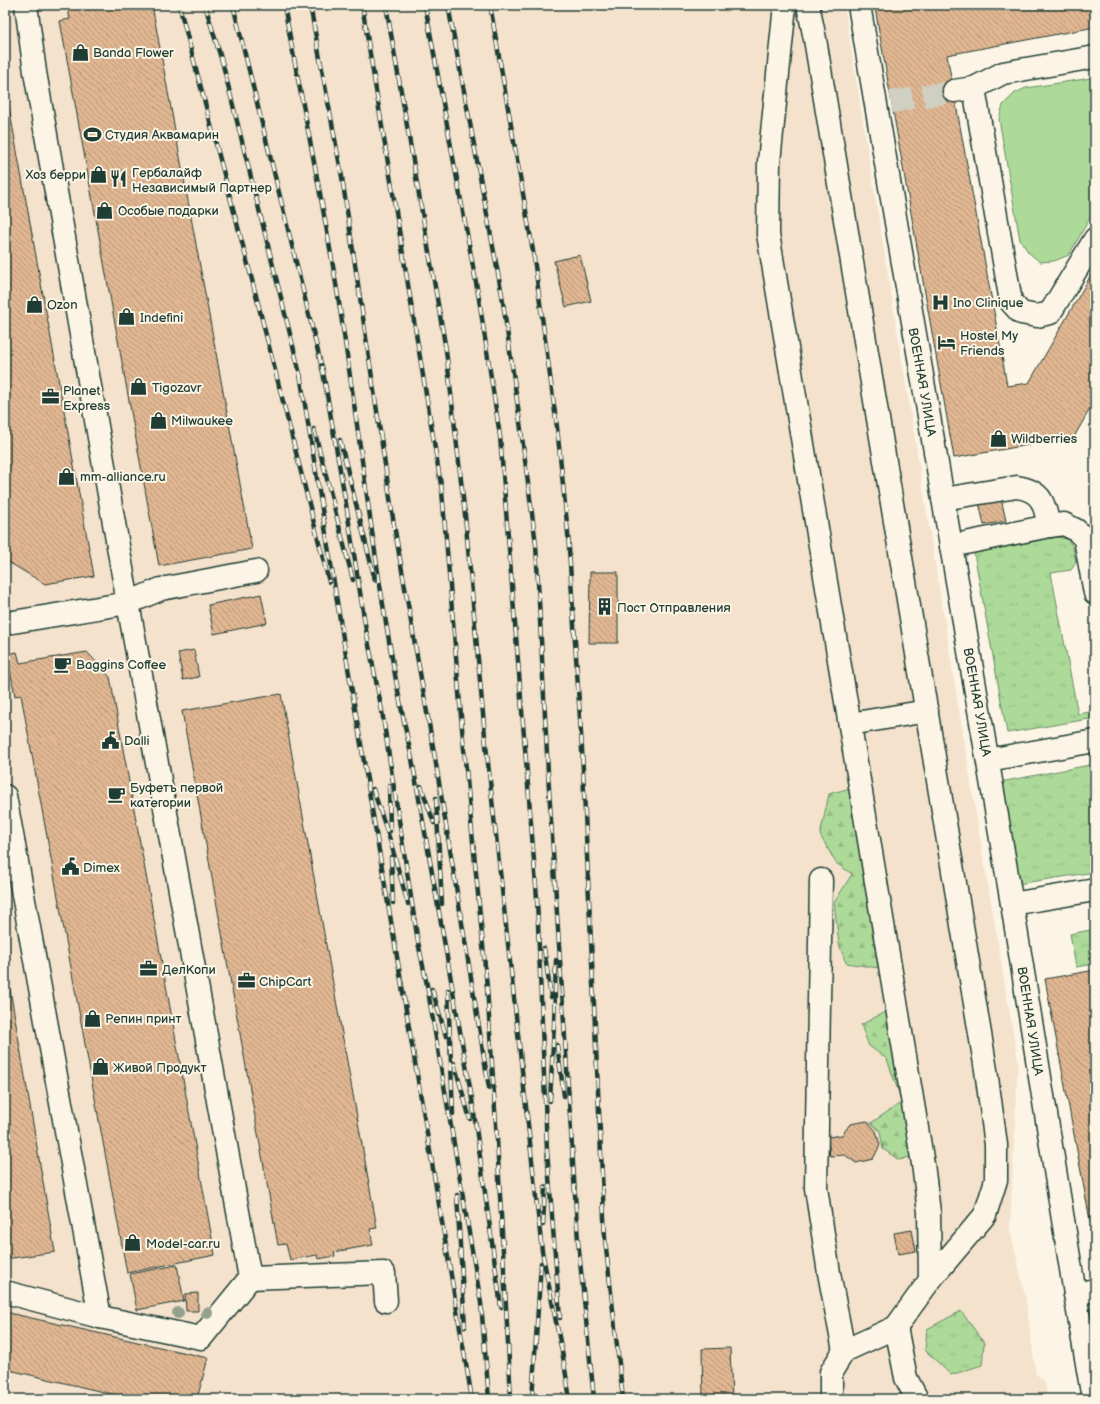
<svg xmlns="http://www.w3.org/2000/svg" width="1100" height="1404" viewBox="0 0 1100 1404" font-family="'Balsamiq Sans',sans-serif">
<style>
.built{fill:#f4e2cc}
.grass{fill:url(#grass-tufts);stroke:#668c66}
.forest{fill:url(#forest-firs);stroke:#668c66}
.park{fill:#adda99;stroke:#668c66}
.building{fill:url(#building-back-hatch);stroke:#1f3d34}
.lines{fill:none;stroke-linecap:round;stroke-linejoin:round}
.minor-tunnel{stroke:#d0d0c2;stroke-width:22;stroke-dasharray:22 11;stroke-linecap:butt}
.minor-casing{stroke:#1f3d34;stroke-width:25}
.minor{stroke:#fcf5e5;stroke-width:22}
.rail-casing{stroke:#1f3d34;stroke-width:4.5}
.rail{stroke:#fcf5e5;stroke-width:3;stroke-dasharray:9;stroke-linecap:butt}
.tree{fill:#92a18f}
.labels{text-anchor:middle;stroke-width:4;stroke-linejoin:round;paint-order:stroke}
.poi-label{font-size:13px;fill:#1f3d34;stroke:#fcf5e5;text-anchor:start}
.street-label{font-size:13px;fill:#1f3d34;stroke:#fcf5e5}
</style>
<defs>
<pattern id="grass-tufts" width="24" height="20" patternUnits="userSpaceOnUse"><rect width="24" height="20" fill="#adda99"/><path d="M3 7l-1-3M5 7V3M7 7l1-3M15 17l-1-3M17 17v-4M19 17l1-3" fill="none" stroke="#94bc84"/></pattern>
<pattern id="forest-firs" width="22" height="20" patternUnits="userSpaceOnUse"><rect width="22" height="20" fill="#adda99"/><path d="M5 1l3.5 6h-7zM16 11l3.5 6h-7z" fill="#94bc84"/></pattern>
<pattern id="building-back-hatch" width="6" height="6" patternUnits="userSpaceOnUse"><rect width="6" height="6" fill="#e1b792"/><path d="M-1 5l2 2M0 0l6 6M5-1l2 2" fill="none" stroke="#b69678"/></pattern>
</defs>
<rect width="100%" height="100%" fill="#fcf5e5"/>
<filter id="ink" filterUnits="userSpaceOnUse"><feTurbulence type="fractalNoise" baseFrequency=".025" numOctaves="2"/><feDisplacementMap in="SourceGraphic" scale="8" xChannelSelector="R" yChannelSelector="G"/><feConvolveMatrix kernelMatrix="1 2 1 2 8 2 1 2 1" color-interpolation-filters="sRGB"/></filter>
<g filter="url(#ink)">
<path class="built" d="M5 5H844L980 838 1018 1061 1010 1230 1025 1295 1036 1374 1045 1382 1048 1399H5Z"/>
<g class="grass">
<path d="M1058 537 1067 539 1073 547 1076 563 1071 570 1051 573 1078 714 1095 711V718L1007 733 974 553Z"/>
<path d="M1095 764V872L1017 884 1000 782Z"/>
<path d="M1095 929V964L1076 967 1070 934Z"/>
<path d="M961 1311 984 1343 982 1365 951 1375 925 1350 927 1329Z"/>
</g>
<path class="forest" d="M854 787 920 1147 910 1157 899 1160 883 1149 880 1131 871 1123 902 1102 887 1059 869 1046 861 1025 892 1008 885 969 846 963 839 944 834 903 852 874 836 863 820 835 829 794Z"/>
<path class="park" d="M1091 78 1095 79V209L1069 255 1054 261 1040 262 1029 253 1020 240 999 119 1003 105 1015 93 1026 88Z"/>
<g class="building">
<path d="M67 5H152L252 549 159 566 60 21 70 19Z"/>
<path d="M890 5H1095V27L947 55 1002 356 1007 386 1029 383 1095 268V400L1074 437 954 458 875 8Z"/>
<path d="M5 85 94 576 45 584 5 560Z"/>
<path d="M580 255 591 301 566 307 554 261Z"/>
<path d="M1001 498 1006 521 984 525 979 502Z"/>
<path d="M590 572H618V643H589Z"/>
<path d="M261 594 267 623 214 634 208 605Z"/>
<path d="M194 650 199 677 183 680 178 653Z"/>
<path d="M17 652 20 663 87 652 110 677 215 1255 127 1273 21 695 15 696 7 654Z"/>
<path d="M281 694 377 1228 370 1229 373 1245 334 1252 335 1256 318 1259 317 1255 290 1260 286 1244 278 1245 182 711Z"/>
<path d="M5 960 55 1252 5 1259Z"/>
<path d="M1095 970V1247L1045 979Z"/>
<path d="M867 1121 876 1131 880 1145 873 1159 856 1163 845 1155 830 1156 828 1137 842 1135 850 1124Z"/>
<path d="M912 1230 916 1251 898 1254 894 1233Z"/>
<path d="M177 1265 184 1301 137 1310 130 1274Z"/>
<path d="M198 1293V1311H186L185 1294Z"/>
<path d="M5 1312 208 1358 197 1399H133L5 1369Z"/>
<path d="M730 1348 732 1399H703L702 1349Z"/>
</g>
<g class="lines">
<path class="minor-tunnel" d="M891 102 954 91"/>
<defs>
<g id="minor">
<path d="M785 5 769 162 768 234 923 1164 929 1212 930 1280"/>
<path d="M808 5 815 39 986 1070 996 1145V1180L985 1215 930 1280 896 1327 844 1351 831 1372V1399"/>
<path d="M859 5 1012 904 1075 1294 1093 1399"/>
<path d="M974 88 1011 302 1021 313 1037 316 1050 313 1095 239"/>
<path d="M954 91 974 88 1003 73 1095 57"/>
<path d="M943 499 1017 487C1043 491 1044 504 1049 526L1064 524 1076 530 1085 539 1095 593"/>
<path d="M951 546 1049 526"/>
<path d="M5 622 7 623 128 603 161 589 256 571"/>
<path d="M850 724 927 711"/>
<path d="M988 760 1095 741"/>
<path d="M5 796 100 1317"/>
<path d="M821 880 816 1188 829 1273 844 1351"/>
<path d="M1012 904 1095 890"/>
<path d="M250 1278 384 1273 386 1301"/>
<path d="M5 1292 100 1317 201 1338 250 1278 128 603 35 72 26 5"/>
<path d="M1075 1294 1095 1290"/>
<path d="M896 1327 906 1378 917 1399"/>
</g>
</defs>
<use href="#minor" class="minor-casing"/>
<use href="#minor" class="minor"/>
<defs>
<g id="rail">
<path d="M179 5 251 276 329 582"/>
<path d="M205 5 223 65 301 378"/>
<path d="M233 5 323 372"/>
<path d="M284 5C301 98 321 191 336 284 362 442 377 602 412 759L472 1099 501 1307"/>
<path d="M310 5 342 177 394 525 435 758 489 1088"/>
<path d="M362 5 442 491 462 728 487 987 497 1140 511 1399"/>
<path d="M386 5 446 350 465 515 485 736 542 1251 563 1357 570 1399"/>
<path d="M425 5 479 299 500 436 537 898 547 1151 560 1318"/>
<path d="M448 5 502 295 520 422 536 544 548 773 578 1241 594 1399"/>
<path d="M490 5 533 251 557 427 568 533 582 749 605 1239 623 1399"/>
<path d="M322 366 346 504 366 630 382 711 418 942 427 985 481 1303 489 1399"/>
<path d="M300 374 343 638 472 1399"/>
<path d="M314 429 353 580"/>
<path d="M340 440 375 580"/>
<path d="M389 785 390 831"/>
<path d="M421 786 434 823"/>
<path d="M373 789 390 840 408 904"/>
<path d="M436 798 442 904"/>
<path d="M391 857 393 903"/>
<path d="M544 948 551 997"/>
<path d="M432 989 446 1036"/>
<path d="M448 990 453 1114"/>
<path d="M557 1045 564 1096"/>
<path d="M454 1063 470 1119"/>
<path d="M550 1101 554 1025 556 960"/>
<path d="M457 1195 465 1327"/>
<path d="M543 1225 545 1187"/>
<path d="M532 1399 541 1263"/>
</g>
</defs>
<use href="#rail" class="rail-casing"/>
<use href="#rail" class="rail"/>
</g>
<g class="tree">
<circle cx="178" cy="1313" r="6"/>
<circle cx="207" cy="1313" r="6"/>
</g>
</g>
<defs>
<symbol id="shop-bare" viewBox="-9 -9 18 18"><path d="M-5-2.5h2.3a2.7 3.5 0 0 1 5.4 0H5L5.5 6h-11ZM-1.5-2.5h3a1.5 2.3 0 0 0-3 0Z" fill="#1f3d34" stroke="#fcf5e5" stroke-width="2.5" paint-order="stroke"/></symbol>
<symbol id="stadium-bare" viewBox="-9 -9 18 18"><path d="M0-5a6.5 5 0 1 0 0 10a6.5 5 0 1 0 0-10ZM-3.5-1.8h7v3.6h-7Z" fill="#1f3d34" stroke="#fcf5e5" stroke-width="2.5" paint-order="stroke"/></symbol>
<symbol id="restaurant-bare" viewBox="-9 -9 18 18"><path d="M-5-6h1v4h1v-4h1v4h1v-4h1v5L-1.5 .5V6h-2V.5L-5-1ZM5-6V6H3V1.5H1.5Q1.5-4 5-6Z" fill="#1f3d34" stroke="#fcf5e5" stroke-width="2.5" paint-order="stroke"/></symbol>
<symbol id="hospital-bare" viewBox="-9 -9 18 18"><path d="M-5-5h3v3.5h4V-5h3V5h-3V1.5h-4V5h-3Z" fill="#1f3d34" stroke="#fcf5e5" stroke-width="2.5" paint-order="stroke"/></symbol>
<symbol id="hotel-bare" viewBox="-9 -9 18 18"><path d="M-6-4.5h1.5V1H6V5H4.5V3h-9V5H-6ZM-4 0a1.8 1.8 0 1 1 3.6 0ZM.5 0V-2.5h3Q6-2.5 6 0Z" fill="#1f3d34" stroke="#fcf5e5" stroke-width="2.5" paint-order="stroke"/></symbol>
<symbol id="office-bare" viewBox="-9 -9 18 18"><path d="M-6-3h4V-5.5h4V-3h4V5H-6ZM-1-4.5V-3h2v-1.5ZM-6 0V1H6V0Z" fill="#1f3d34" stroke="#fcf5e5" stroke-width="2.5" paint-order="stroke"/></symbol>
<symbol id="building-bare" viewBox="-9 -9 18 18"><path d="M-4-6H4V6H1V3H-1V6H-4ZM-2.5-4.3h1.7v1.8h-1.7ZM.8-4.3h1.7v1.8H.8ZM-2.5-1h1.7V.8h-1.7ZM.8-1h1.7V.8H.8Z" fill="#1f3d34" stroke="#fcf5e5" stroke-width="2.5" paint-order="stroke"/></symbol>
<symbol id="cafe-bare" viewBox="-9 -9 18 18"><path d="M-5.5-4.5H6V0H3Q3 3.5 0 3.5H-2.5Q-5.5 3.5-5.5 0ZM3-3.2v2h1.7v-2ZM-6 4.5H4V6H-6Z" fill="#1f3d34" stroke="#fcf5e5" stroke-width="2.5" paint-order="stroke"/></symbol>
<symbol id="civic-bare" viewBox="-9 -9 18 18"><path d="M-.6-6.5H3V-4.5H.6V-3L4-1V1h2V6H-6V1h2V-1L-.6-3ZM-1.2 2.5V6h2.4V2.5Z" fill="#1f3d34" stroke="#fcf5e5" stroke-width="2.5" paint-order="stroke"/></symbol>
</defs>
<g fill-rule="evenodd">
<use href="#shop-bare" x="68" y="40" width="25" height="25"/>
<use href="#stadium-bare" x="80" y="122" width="25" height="25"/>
<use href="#shop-bare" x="86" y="162" width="25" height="25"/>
<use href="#restaurant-bare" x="106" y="166" width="25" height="25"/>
<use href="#shop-bare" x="92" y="198" width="25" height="25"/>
<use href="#hospital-bare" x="928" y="290" width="25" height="25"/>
<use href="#shop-bare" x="22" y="292" width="25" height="25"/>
<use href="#shop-bare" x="114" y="304" width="25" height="25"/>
<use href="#hotel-bare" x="934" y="330" width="25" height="25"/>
<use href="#shop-bare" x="126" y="374" width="25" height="25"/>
<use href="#office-bare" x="38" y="384" width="25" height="25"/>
<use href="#shop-bare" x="146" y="408" width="25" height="25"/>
<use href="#shop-bare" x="986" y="426" width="25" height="25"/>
<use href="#shop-bare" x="54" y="464" width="25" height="25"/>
<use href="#building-bare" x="592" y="594" width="25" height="25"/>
<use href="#cafe-bare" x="50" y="652" width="25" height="25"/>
<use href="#civic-bare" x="98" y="728" width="25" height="25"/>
<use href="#cafe-bare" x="104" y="782" width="25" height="25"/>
<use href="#civic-bare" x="58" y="854" width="25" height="25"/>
<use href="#office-bare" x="136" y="956" width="25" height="25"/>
<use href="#office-bare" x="234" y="968" width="25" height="25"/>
<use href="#shop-bare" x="80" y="1006" width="25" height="25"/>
<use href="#shop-bare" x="88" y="1054" width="25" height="25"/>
<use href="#shop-bare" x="120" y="1230" width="25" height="25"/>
</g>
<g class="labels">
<g class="poi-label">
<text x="93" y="57">Banda Flower</text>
<text x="105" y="139">Студия Аквамарин</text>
<text x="132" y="177">Гербалайф<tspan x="132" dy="15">Независимый Партнер</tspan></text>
<text x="86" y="179" text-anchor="end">Хоз берри</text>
<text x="118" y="215">Особые подарки</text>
<text x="953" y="307">Ino Clinique</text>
<text x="47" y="309">Ozon</text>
<text x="140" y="322">Indefini</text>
<text x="960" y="340">Hostel My<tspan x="960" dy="15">Friends</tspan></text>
<text x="152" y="392">Tigozavr</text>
<text x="63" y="395">Planet<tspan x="63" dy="15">Express</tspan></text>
<text x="171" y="425">Milwaukee</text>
<text x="1011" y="443">Wildberries</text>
<text x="80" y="481">mm-alliance.ru</text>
<text x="617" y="612">Пост Отправления</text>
<text x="76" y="669">Baggins Coffee</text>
<text x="124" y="745">Dalli</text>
<text x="130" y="792">Буфетъ первой<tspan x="130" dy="15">категории</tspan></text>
<text x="83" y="872">Dimex</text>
<text x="162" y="974">ДелКопи</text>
<text x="259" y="986">ChipCart</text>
<text x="105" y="1023">Репин принт</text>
<text x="113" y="1072">Живой Продукт</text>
<text x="146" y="1248">Model-car.ru</text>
</g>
<g class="street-label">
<text transform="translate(923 382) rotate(80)" y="5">ВОЕННАЯ УЛИЦА</text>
<text transform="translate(978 702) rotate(80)" y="5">ВОЕННАЯ УЛИЦА</text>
<text transform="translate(1031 1021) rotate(81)" y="5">ВОЕННАЯ УЛИЦА</text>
</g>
</g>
<rect width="1100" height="1404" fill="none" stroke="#fcf5e5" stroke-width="20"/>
<rect x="10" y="10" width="1080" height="1384" fill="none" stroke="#1f3d34" stroke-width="1.5" filter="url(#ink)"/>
</svg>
